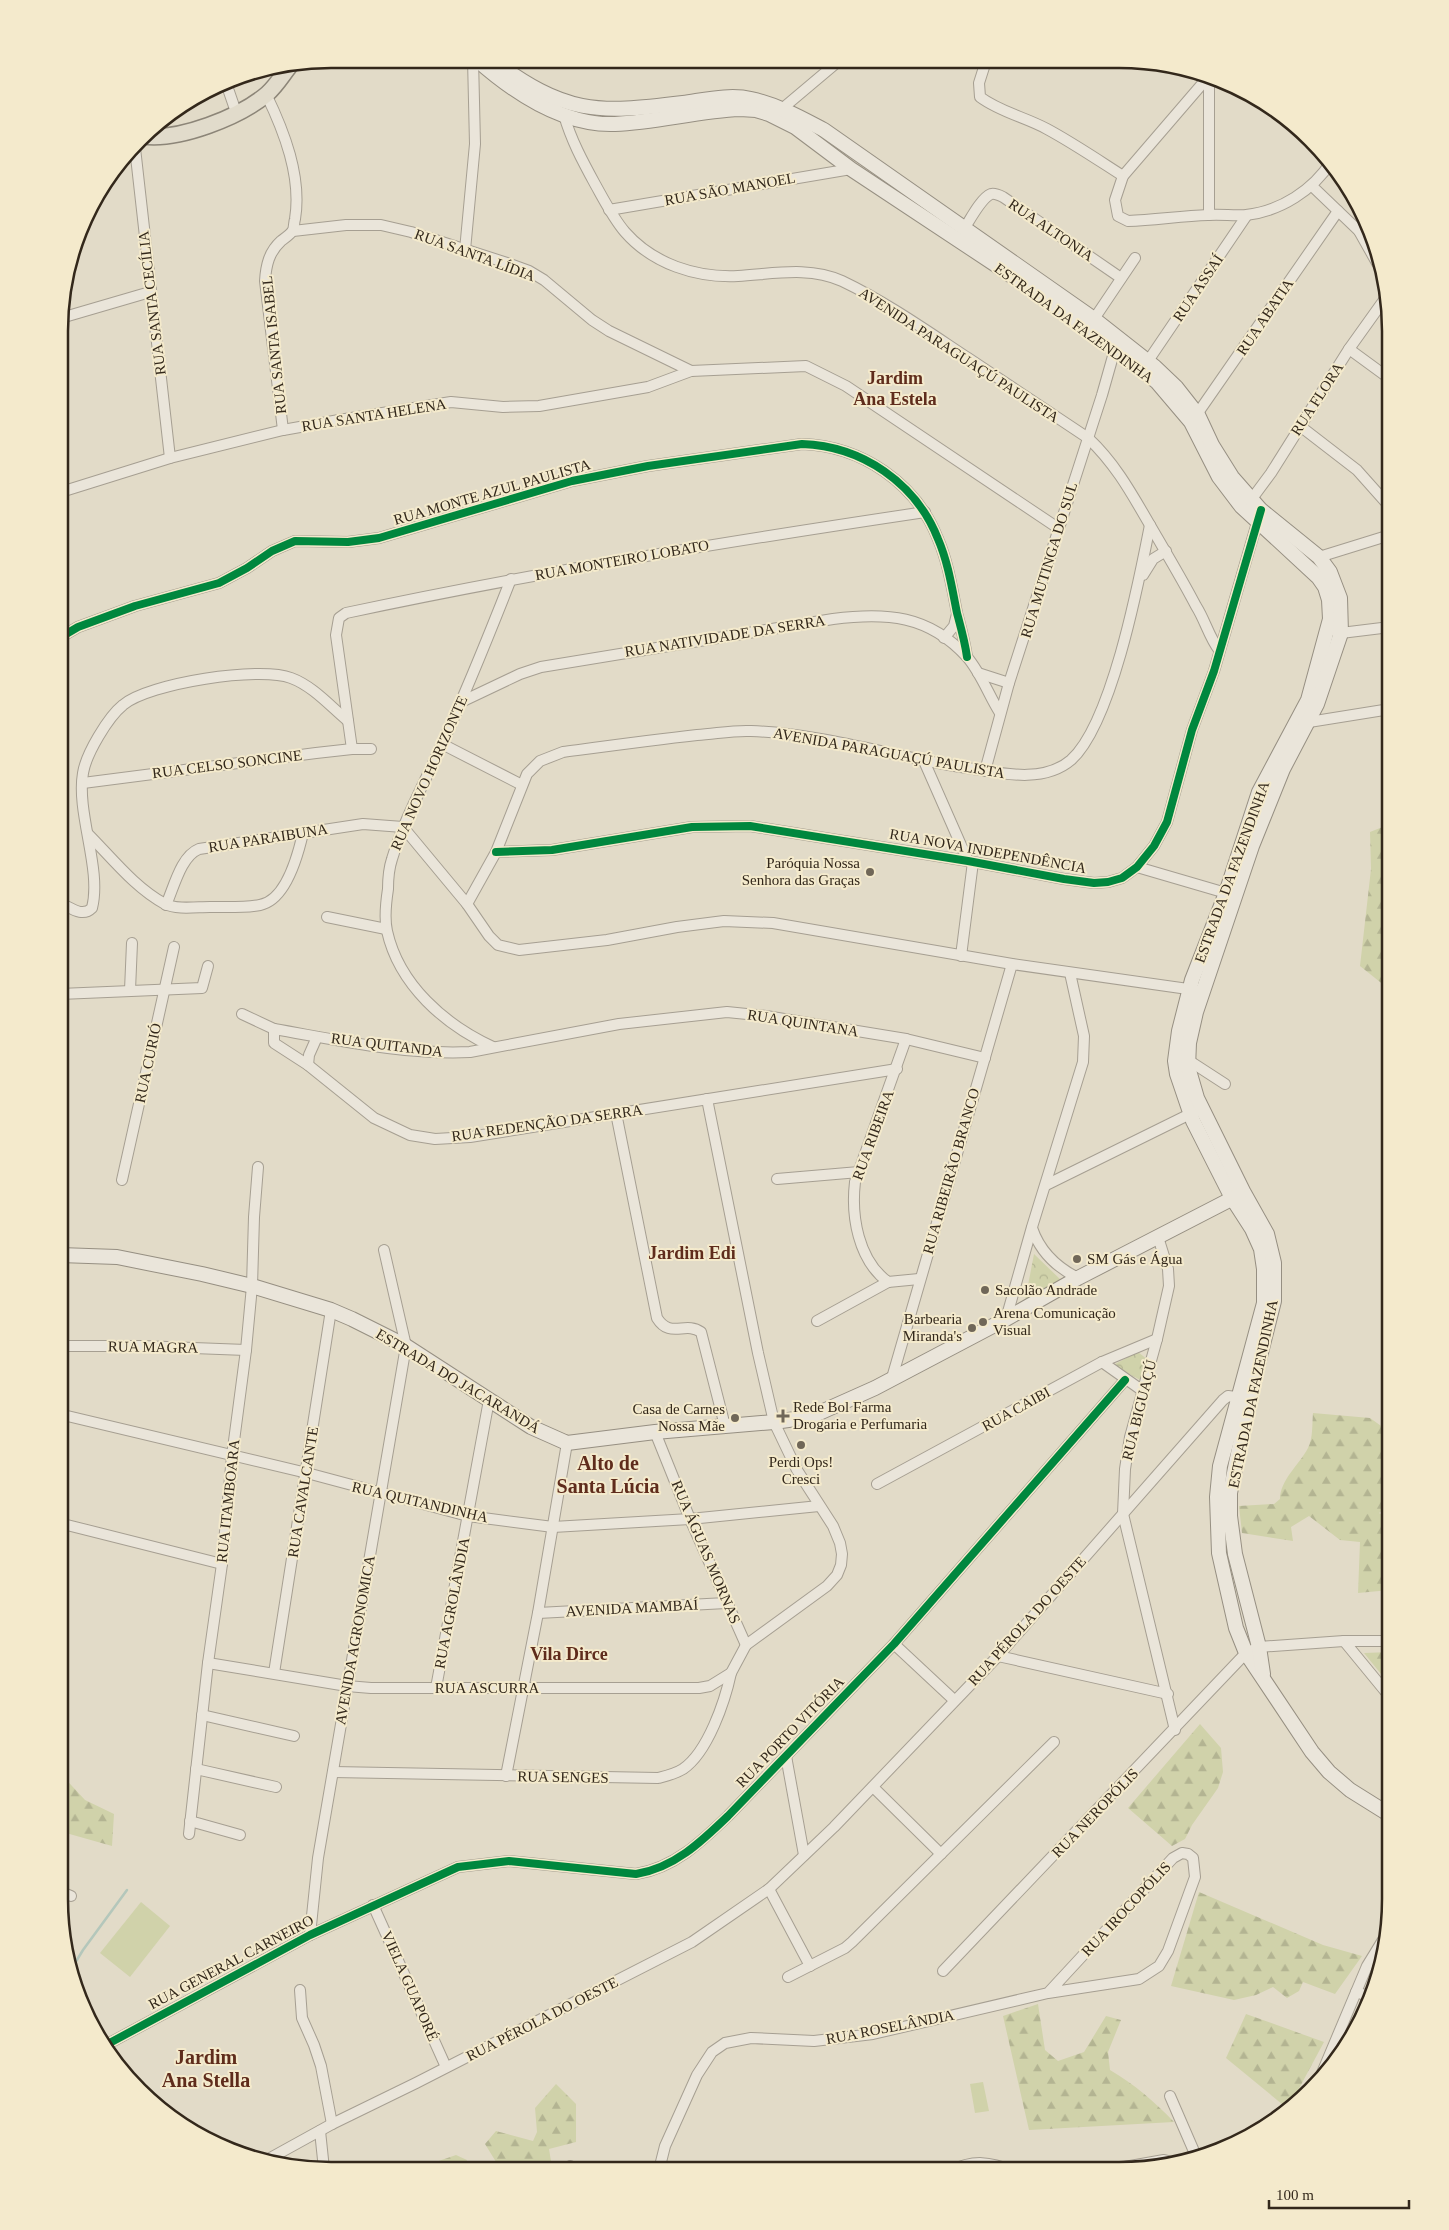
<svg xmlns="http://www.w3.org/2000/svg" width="1449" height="2230" viewBox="0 0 1449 2230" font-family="'Times New Roman',serif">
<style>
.grass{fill:#d0d2aa}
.forest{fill:url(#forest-firs)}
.park{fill:url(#park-crowns)}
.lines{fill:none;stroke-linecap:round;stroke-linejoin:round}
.stream{stroke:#b4c7bb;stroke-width:2.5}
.minor-casing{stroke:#a69f92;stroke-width:12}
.secondary-casing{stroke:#968f82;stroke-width:16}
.primary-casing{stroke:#8c8578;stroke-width:18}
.minor{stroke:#eae5da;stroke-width:10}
.secondary{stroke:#eae5da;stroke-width:14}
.primary{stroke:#e1dbcb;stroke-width:15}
.cycleway-casing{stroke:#f4eacc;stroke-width:11}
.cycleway{stroke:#00873e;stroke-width:8}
.poi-dot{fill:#706758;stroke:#f4eacc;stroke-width:2}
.labels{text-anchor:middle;stroke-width:4;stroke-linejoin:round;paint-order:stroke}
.street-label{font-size:15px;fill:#33281b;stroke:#f4eacc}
.poi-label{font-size:15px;fill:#33281b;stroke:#f4eacc;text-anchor:start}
.quarter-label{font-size:18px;font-weight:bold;fill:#5f2c1c;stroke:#f4eacc}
.district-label{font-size:20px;font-weight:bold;fill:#5f2c1c;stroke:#f4eacc}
.rim{fill:none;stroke:#33281b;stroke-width:2.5}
</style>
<defs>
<pattern id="forest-firs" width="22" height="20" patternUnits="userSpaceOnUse" patternTransform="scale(1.25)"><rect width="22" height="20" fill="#d0d2aa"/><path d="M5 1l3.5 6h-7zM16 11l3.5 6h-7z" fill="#b3b492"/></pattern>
<pattern id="park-crowns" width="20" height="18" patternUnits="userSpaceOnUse" patternTransform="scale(1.25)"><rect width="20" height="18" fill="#d0d2aa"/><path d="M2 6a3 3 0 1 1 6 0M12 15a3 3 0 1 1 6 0" fill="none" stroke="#b3b492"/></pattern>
</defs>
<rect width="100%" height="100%" fill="#e2dbc8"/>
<g class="grass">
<path d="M141 1902 170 1926 130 1977 100 1953Z"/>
<path d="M983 2082 989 2111 975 2113 970 2084Z"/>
</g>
<g class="forest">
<path d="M1390 824V990L1360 966 1371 869 1370 832Z"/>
<path d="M1313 1413 1370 1418 1384 1428 1390 1429V1505L1379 1513 1390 1520V1590L1358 1593 1360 1542 1340 1540 1309 1516 1291 1527 1293 1541 1242 1533 1239 1506 1274 1504 1280 1499C1280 1480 1299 1465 1308 1448 1313 1438 1312 1425 1313 1413Z"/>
<path d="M1390 1652V1685L1364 1653Z"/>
<path d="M1200 1724 1221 1748 1223 1772 1218 1788 1192 1825 1185 1839 1172 1846 1128 1808Z"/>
<path d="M59 1772 85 1800 114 1814 112 1846 66 1833 59 1811Z"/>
<path d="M1199 1892 1323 1945 1362 1956 1335 1994 1303 1982 1299 1991 1287 1998 1273 1987 1256 1995 1234 2000 1171 1986Z"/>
<path d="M1038 2004 1045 2050 1058 2061 1084 2052 1106 2016 1121 2020 1108 2052 1110 2070C1134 2084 1155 2102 1174 2122L1029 2130 1003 2016Z"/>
<path d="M1246 2014 1324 2042 1288 2109 1226 2058Z"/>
<path d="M556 2084 576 2104V2142L549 2149 551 2161 557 2170H501L485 2144 496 2131 533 2141 537 2132 535 2108Z"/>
<path d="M456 2155 467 2160 464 2169H423L430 2164Z"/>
</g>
<g class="park">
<path d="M1034 1254 1062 1281 1025 1301Z"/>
<path d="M1138 1352 1148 1360 1142 1381 1113 1365Z"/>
</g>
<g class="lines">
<path class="stream" d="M72 1968 83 1950 127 1890"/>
<defs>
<g id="minor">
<path d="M986 61 979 83 980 97C1000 112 1025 117 1047 129 1073 143 1098 160 1123 176"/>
<path d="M1209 76 1123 176 1115 200 1118 216 1128 221C1155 220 1181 216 1208 215 1221 214 1234 216 1246 215 1281 211 1313 190 1331 162"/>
<path d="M225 80 236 112"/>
<path d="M266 94C284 131 302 177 295 219 294 222 294 228 293 230 291 234 285 238 281 241 269 252 266 265 265 281L283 430"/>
<path d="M783 108 840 60"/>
<path d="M564 115C571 140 583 162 595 184 604 200 613 218 625 232 653 264 696 278 738 276 773 274 809 266 842 281 886 302 927 331 968 358 1008 385 1048 411 1088 438 1117 465 1134 498 1154 532 1168 556 1183 581 1196 606 1205 620 1209 637 1219 650"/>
<path d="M135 148 170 458"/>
<path d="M1312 186 1359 231 1377 263"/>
<path d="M609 210 851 169"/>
<path d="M1209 215V77"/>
<path d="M964 229C970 220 981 198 991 194 995 193 999 195 1003 197L1121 278"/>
<path d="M293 231 346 225H381L411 232 507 263 529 271 544 280 592 320 609 331 691 371"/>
<path d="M1359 231 1370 229"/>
<path d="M465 250 475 144 473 59"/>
<path d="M61 318 150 292"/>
<path d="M1094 319 1135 258"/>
<path d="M1349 349 1390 379"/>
<path d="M1148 361 1247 215"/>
<path d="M1193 420 1338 211"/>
<path d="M1300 426 1357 470 1390 507"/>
<path d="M61 492 170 458 283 430 339 420 451 402 503 407 539 406 648 387 691 371 806 366 846 386 1058 528"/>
<path d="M1251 500 1271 473 1349 349 1384 300"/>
<path d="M1319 557 1390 535"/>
<path d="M1143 575 1153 559 1166 551"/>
<path d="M1336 631 1341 633 1390 627"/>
<path d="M61 637 78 627 135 606 219 583 247 568 272 551 295 541 348 542 379 538 572 481 648 466 802 444C862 446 916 483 938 539 948 562 952 588 957 613 961 628 965 642 967 657"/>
<path d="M944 638 954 626 957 614"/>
<path d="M978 673 1009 683"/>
<path d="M461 702 520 674 541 667 833 619C886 612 929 615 967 657 981 673 989 696 1000 713"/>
<path d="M1309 722 1390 709"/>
<path d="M442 744 522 785"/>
<path d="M352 749 336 635 339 618 346 613C538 572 731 541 925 512"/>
<path d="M924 761 968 861"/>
<path d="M985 771 1009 683 1102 395 1115 349"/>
<path d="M83 783 316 753 352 749H371"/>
<path d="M403 827 467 904 489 936 498 945 519 950 607 940 677 927 724 921 773 923 1012 964 1195 990"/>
<path d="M88 834C111 857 135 888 165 904 177 910 196 907 210 907 227 907 244 908 260 905 286 900 298 855 303 833"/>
<path d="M496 852 552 850 692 827 750 826 968 861 1064 879 1094 883 1108 882 1122 878 1137 867 1154 846 1167 822 1192 730 1214 671 1259 516"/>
<path d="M1137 867 1226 893"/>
<path d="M60 903C70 907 82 918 92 908 102 869 76 813 83 773 86 754 108 717 123 705 149 683 260 666 291 678 313 686 331 707 348 721"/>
<path d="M467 904 496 852 527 774 540 761 563 752C608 746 652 740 697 735 715 734 733 730 751 731 824 734 895 757 967 768 1000 773 1043 784 1071 760 1112 723 1139 581 1150 525"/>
<path d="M166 905C174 887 181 856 199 849L363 824 403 827"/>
<path d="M327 917 386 929"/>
<path d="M961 956 973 862"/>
<path d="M130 990 132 943"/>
<path d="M60 994 202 988 208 966"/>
<path d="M242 1014 274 1029V1043L308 1065 374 1118 410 1135 435 1139 470 1137 897 1069"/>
<path d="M274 1029C338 1040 404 1055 470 1052L619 1024 727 1012 766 1016 906 1039 985 1058"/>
<path d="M906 1039 855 1182C851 1216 858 1260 888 1282L919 1279"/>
<path d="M493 1047C445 1025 399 985 387 931 384 918 386 902 388 889 388 879 389 868 392 859 404 819 425 782 442 744 467 690 489 635 511 579"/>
<path d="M1188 1060 1225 1084"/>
<path d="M308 1065 309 1055 317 1037"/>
<path d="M616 1113 657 1318C670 1339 685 1321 701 1332L725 1426"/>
<path d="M777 1179 859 1172"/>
<path d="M122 1180 174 947"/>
<path d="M1046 1185 1190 1114"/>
<path d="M1032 1228C1040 1252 1056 1267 1078 1278"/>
<path d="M1158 1237 1168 1269 1169 1286 1157 1339 1130 1437 1125 1469 1123 1514 1175 1730"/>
<path d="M1006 1319 1032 1227 1083 1062 1084 1036 1070 973"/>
<path d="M817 1321 888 1282"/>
<path d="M60 1346H141L246 1350"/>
<path d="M1102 1362 1143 1391"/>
<path d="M892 1378 1012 964"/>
<path d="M59 1414 307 1473 468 1516 553 1527 690 1519 819 1506"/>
<path d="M655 1432 690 1519 746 1645"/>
<path d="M877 1484 1102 1362 1157 1339"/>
<path d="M59 1523 222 1564"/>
<path d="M538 1613 726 1603"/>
<path d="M1344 1641 1390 1697"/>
<path d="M894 1644 954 1700"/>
<path d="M998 1656 1168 1694"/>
<path d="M208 1663 347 1686 371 1688H699L710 1686 731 1673 746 1645 827 1586 837 1575 841 1565 842 1554 840 1543 833 1526 797 1470 774 1422 758 1353 707 1099"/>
<path d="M274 1673 331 1310"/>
<path d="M436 1688 489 1400"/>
<path d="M202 1715 294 1736"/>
<path d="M786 1756 804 1855"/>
<path d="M196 1769 276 1787"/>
<path d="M333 1772 658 1778C666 1776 675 1774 683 1769 708 1752 725 1701 731 1673"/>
<path d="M506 1776 538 1613 567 1443"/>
<path d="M873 1787 941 1854"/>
<path d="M190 1821 240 1835"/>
<path d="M189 1834 208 1663 222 1564 232 1456 246 1350 252 1286 254 1217 258 1167"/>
<path d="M769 1889 810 1966"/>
<path d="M59 1891 71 1896"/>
<path d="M373 1905 446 2067"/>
<path d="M310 1935 318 1858 406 1346 384 1250"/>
<path d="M943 1971 1246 1653 1259 1647 1344 1641H1390"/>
<path d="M788 1977 845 1948 852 1942 1054 1742"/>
<path d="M300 1990 302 2018 314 2045 321 2066 332 2124"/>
<path d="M1356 1992 1371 1997"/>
<path d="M104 2046 310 1935 458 1867 509 1861 636 1874C674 1868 701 1842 728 1816L894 1644 1125 1380"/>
<path d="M1319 2080 1367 1966 1386 1935"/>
<path d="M1170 2096 1196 2156"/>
<path d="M320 2131 324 2169"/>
<path d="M265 2161 332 2124 416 2083 692 1942 769 1889 834 1827 998 1656 1223 1400 1228 1396 1244 1398"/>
<path d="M570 2166 571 2170"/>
<path d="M659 2170 665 2146 697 2075 712 2052 725 2043 751 2038 814 2041 873 2034 1048 1993 1139 1979 1159 1966 1168 1951 1195 1877 1193 1858 1188 1854 1182 1853 1173 1858 1048 1993"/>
<path d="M950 2171C974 2159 990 2162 1014 2171"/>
<path d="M1102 2171 1164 2160 1168 2161"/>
</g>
<g id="secondary">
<path d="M476 59C513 92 564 126 615 124 657 122 698 111 740 109L756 110 769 114 795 127 851 169 999 267 1115 349 1157 382 1191 422 1219 477 1241 506 1318 577 1325 587 1329 600 1330 619 1308 700 1259 792 1226 893 1192 980 1179 1031 1175 1061 1177 1074 1193 1121 1232 1198 1252 1229 1261 1249 1264 1269V1303L1220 1466 1217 1497 1219 1553 1236 1628 1246 1653 1312 1752 1329 1772 1350 1790 1390 1815"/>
<path d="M491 59C565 114 595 114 683 103 705 100 730 94 751 99 778 105 801 118 824 130L1094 319 1155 367 1176 387 1198 415 1212 445 1232 477 1261 510 1319 557 1330 572 1340 598 1341 633 1317 704 1283 769 1252 846 1196 1012 1189 1043 1188 1067 1197 1098 1244 1193 1267 1234 1274 1263V1301L1249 1400 1230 1493V1516L1235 1554 1259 1647 1263 1674"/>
<path d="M60 1255 117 1257 202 1274 252 1286 331 1310 352 1319 406 1346 531 1427 567 1443 655 1432 774 1422 810 1417 875 1388 1006 1319 1078 1278 1239 1195"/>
</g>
<path id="primary" d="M143 136C179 141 240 117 267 94 276 86 282 76 289 67"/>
</defs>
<use href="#minor" class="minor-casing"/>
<use href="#secondary" class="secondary-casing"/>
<use href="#primary" class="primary-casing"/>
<use href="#minor" class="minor"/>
<use href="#secondary" class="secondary"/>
<use href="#primary" class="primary"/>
<defs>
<g id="cycleway">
<path d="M61 637 78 627 135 606 219 583 247 568 272 551 295 541 348 542 379 538 572 481 648 466 802 444C862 446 916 483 938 539 948 562 952 588 957 613 961 628 965 642 967 657"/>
<path d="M496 852 552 850 692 827 750 826 968 861 1064 879 1094 883 1108 882 1122 878 1137 867 1154 846 1167 822 1192 730 1214 671 1261 510"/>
<path d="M104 2046 310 1935 458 1867 509 1861 636 1874C674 1868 701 1842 728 1816L894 1644 1125 1380"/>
</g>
</defs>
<use href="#cycleway" class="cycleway-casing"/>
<use href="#cycleway" class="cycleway"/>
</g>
<g class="poi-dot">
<circle cx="870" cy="872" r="5"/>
<circle cx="1077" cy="1259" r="5"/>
<circle cx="985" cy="1290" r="5"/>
<circle cx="983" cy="1322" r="5"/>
<circle cx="972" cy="1328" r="5"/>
<path d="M780.5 1408.5h5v5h5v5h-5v5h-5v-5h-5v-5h5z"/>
<circle cx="735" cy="1418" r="5"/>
<circle cx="801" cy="1445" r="5"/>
</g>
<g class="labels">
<g class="street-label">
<text transform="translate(730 189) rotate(-10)" y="5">RUA SÃO MANOEL</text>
<text transform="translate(1051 230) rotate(34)" y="5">RUA ALTONIA</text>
<text transform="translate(475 255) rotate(20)" y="5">RUA SANTA LÍDIA</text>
<text transform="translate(1198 288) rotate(-56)" y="5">RUA ASSAÍ</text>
<text transform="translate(152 303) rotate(-97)" y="5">RUA SANTA CECÍLIA</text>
<text transform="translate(1265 317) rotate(-56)" y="5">RUA ABATIA</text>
<text transform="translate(1074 323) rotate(36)" y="5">ESTRADA DA FAZENDINHA</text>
<text transform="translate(274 345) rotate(-96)" y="5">RUA SANTA ISABEL</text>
<text transform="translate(959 355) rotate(33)" y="5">AVENIDA PARAGUAÇÚ PAULISTA</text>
<text transform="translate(1317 399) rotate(-57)" y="5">RUA FLORA</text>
<text transform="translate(374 415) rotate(-9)" y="5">RUA SANTA HELENA</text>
<text transform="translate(492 492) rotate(-16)" y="5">RUA MONTE AZUL PAULISTA</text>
<text transform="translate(622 560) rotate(-10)" y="5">RUA MONTEIRO LOBATO</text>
<text transform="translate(1049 560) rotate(-73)" y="5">RUA MUTINGA DO SUL</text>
<text transform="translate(725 636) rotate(-9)" y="5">RUA NATIVIDADE DA SERRA</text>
<text transform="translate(889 753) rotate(10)" y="5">AVENIDA PARAGUAÇÚ PAULISTA</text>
<text transform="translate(227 764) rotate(-7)" y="5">RUA CELSO SONCINE</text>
<text transform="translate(429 773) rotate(-66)" y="5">RUA NOVO HORIZONTE</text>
<text transform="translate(268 838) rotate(-9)" y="5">RUA PARAIBUNA</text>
<text transform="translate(988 851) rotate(10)" y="5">RUA NOVA INDEPENDÊNCIA</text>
<text transform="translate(1232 872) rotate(-70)" y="5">ESTRADA DA FAZENDINHA</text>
<text transform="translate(803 1023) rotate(9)" y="5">RUA QUINTANA</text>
<text transform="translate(387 1045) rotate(7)" y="5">RUA QUITANDA</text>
<text transform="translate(148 1063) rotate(-78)" y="5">RUA CURIÓ</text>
<text transform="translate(547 1123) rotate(-8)" y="5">RUA REDENÇÃO DA SERRA</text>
<text transform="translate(873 1135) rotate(-70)" y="5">RUA RIBEIRA</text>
<text transform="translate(951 1171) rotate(-74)" y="5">RUA RIBEIRÃO BRANCO</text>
<text transform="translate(153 1347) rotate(1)" y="5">RUA MAGRA</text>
<text transform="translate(458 1381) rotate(31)" y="5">ESTRADA DO JACARANDÁ</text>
<text transform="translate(1253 1394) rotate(-78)" y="5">ESTRADA DA FAZENDINHA</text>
<text transform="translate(1016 1409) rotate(-29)" y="5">RUA CAIBI</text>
<text transform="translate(1139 1410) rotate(-76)" y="5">RUA BIGUAÇÚ</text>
<text transform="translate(303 1492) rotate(-81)" y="5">RUA CAVALCANTE</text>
<text transform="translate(228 1501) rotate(-84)" y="5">RUA ITAMBOARA</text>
<text transform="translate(420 1502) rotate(13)" y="5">RUA QUITANDINHA</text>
<text transform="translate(706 1552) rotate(67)" y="5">RUA ÁGUAS MORNAS</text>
<text transform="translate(452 1603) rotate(-79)" y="5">RUA AGROLÂNDIA</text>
<text transform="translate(632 1608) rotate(-3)" y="5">AVENIDA MAMBAÍ</text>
<text transform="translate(1027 1621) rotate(-48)" y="5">RUA PÉROLA DO OESTE</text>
<text transform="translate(355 1640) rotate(-80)" y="5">AVENIDA AGRONOMICA</text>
<text x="487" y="1693">RUA ASCURRA</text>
<text transform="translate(790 1732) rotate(-46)" y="5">RUA PORTO VITÓRIA</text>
<text transform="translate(563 1777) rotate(1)" y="5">RUA SENGES</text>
<text transform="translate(1095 1813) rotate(-46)" y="5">RUA NEROPÓLIS</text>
<text transform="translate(1126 1909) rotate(-47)" y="5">RUA IROCOPÓLIS</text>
<text transform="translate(231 1962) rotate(-28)" y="5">RUA GENERAL CARNEIRO</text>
<text transform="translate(410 1986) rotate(66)" y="5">VIELA GUAPORÉ</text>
<text transform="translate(542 2019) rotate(-27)" y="5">RUA PÉROLA DO OESTE</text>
<text transform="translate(890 2027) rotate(-11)" y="5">RUA ROSELÂNDIA</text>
</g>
<g class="poi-label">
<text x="860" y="868" text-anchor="end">Paróquia Nossa<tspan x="860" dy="17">Senhora das Graças</tspan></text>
<text x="1087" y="1264">SM Gás e Água</text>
<text x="995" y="1295">Sacolão Andrade</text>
<text x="993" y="1318">Arena Comunicação<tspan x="993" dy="17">Visual</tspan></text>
<text x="962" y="1324" text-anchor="end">Barbearia<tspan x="962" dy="17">Miranda's</tspan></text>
<text x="793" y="1412">Rede Bol Farma<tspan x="793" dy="17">Drogaria e Perfumaria</tspan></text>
<text x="725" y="1414" text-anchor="end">Casa de Carnes<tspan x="725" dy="17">Nossa Mãe</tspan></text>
<text x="801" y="1467" text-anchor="middle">Perdi Ops!<tspan x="801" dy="17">Cresci</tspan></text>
</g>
<g class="quarter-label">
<text x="895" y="384">Jardim<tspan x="895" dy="21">Ana Estela</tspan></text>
<text x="692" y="1259">Jardim Edi</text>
<text x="569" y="1660">Vila Dirce</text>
</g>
<g class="district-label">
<text x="608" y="1470">Alto de<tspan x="608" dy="23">Santa Lúcia</tspan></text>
<text x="206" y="2064">Jardim<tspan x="206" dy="23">Ana Stella</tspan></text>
</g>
</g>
<path d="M0 0H1449V2230H0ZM331 68H1119A263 263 0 0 1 1382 331V1899A263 263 0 0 1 1119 2162H331A263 263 0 0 1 68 1899V331A263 263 0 0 1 331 68Z" fill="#f4eacc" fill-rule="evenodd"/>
<path class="rim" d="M331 68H1119A263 263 0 0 1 1382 331V1899A263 263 0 0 1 1119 2162H331A263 263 0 0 1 68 1899V331A263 263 0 0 1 331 68Z"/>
<path d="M1269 2200v8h140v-8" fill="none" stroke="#33281b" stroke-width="2.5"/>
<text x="1276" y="2200" font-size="15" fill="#33281b" stroke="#f4eacc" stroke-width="4" paint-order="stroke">100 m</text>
</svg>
